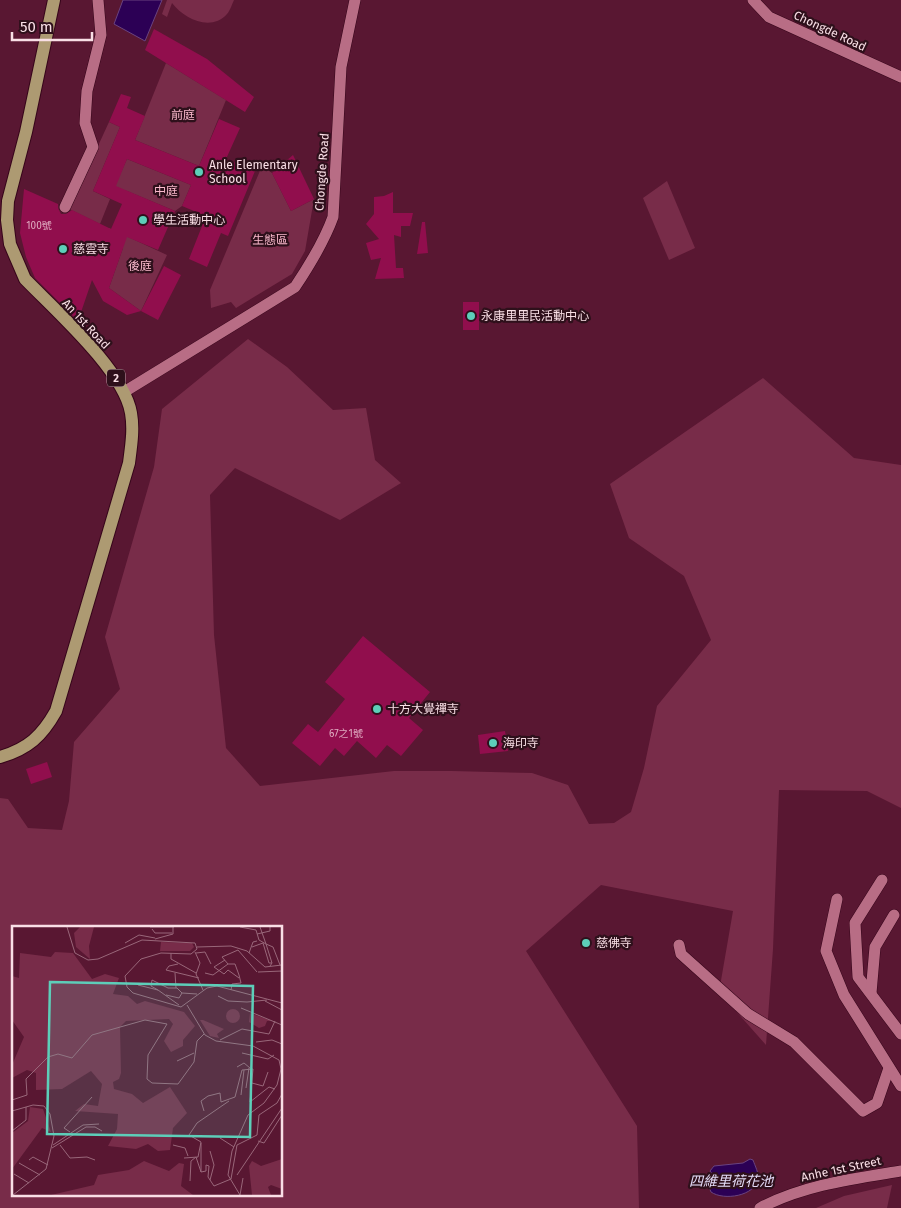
<svg xmlns="http://www.w3.org/2000/svg" width="901" height="1208" viewBox="0 0 901 1208" font-family="'Fira Sans','Noto Sans TC',sans-serif">
<style>
.green{fill:#782c49;fill-rule:evenodd}
.water{fill:#2c0055;stroke:#6a4380}
.building{fill:#910e4d}
.lines{fill:none;stroke-linecap:round;stroke-linejoin:round}
.minor-casing{stroke:#36051a;stroke-width:12}
.primary-casing{stroke:#36051a;stroke-width:14}
.minor{stroke:#b86d85;stroke-width:11}
.primary{stroke:#ad9a72;stroke-width:12}
.poi-dot{fill:#5dceb9;stroke:#2e101b;stroke-width:2}
.labels{text-anchor:middle;stroke-width:4.5;stroke-linejoin:round;paint-order:stroke}
.number-label{font-size:10px;fill:#dfabc0}
.shield{fill:#2e101b;stroke:#bca1a9;stroke-width:1}
.shield-label{font-size:11px;font-weight:bold;fill:#f9dfe6}
.street-label{font-size:12px;fill:#f9dfe6;stroke:#2e101b}
.park-label{font-size:12px;fill:#fab9cc;stroke:#2e101b}
.poi-label{font-size:12px;fill:#f9dfe6;stroke:#2e101b;text-anchor:start}
.water-label{font-size:14px;font-style:italic;fill:#e4dcf8;stroke:#2e101b}
.inset-road{fill:none;stroke:#99677a;stroke-width:1}
.view{fill:#5dceb9;fill-opacity:0.15;stroke:#5dceb9;stroke-width:2.5}
.inset-edge{fill:none;stroke:#f9dfe6;stroke-width:2.5}
</style>
<rect width="100%" height="100%" fill="#591732"/>
<g class="green">
<path d="M167 0H234C232 4 230 11 227 14 211 32 184 19 172 3L167 17 162 14Z"/>
<path d="M166 63 226 100 199 166 135 140Z"/>
<path d="M109 122 120 127 93 191 110 199 100 224 69 209Z"/>
<path d="M127 159 191 185 182 206 175 211 127 191 114 188Z"/>
<path d="M262 166 272 173 291 211 314 199 305 251 292 274 236 308 231 302 211 308 210 290Z"/>
<path d="M667 181 695 248 669 260 643 198Z"/>
<path d="M109 228 167 255 141 311 109 288 123 248 104 241Z"/>
<path d="M248 339 287 367 333 410 366 408 375 460 401 483 340 520 235 468 210 495 214 635 226 748 260 786 394 771H452L532 773 568 785 589 824 614 823 631 812 644 768 657 706 711 640 684 576 629 538 610 484 763 378 854 458 901 465V808L867 791 779 790 773 949 766 1045 719 992 733 911 601 885 526 951 637 1126 639 1208H0V798L8 799 28 828 62 830 69 801 74 742 120 689 105 637 154 467 162 409ZM14 927H281V1194H14Z"/>
<path d="M892 1185 887 1208H816L844 1196Z"/>
</g>
<g class="water">
<path d="M123 0H162L145 41 114 24Z"/>
<path d="M750 1159 753 1160C755 1166 759 1173 758 1179 755 1196 724 1201 711 1192L709 1187 715 1178 710 1171 714 1166 743 1163Z"/>
</g>
<g class="building">
<path d="M154 29 207 59 254 97 245 112 145 50Z"/>
<path d="M121 94 131 97 127 108 145 116 135 140 199 166 219 119 240 128 226 159 255 171 228 236 221 233 207 267 189 259 206 216 182 206 191 185 127 159 116 186 175 211 158 250 127 237 109 288 141 311 127 315 103 301 92 280 78 321 35 278 26 257 20 233 24 189 58 204V208L61 214H66L72 210 111 229 122 204 93 191 120 127 109 122Z"/>
<path d="M293 155 314 199 291 211 272 173Z"/>
<path d="M393 192V213H413L410 226H401V237L394 235 396 268H403L404 278 375 279 381 258 371 260 366 243 379 239 366 224 374 214V197L384 196Z"/>
<path d="M422 222H425L428 253 417 254Z"/>
<path d="M164 266 181 275 158 320 141 311Z"/>
<rect x="463" y="302" width="16" height="28"/>
<path d="M363 636 430 692 409 718 423 730 401 756 387 745 376 758 357 741 344 756 335 748 320 766 292 743 308 724 318 732 345 699 325 682Z"/>
<path d="M505 731 508 751 480 754 478 735Z"/>
<path d="M47 762 52 777 31 784 26 769Z"/>
</g>
<g class="lines">
<defs>
<g id="minor">
<path d="M753 0 769 17 901 77"/>
<path d="M65 207 93 147 85 123 87 91 101 35 98 0"/>
<path d="M124 392 295 287C309 266 324 242 333 217L341 67 355 0"/>
<path d="M882 880 855 923 858 977 901 1034"/>
<path d="M837 899 826 951 844 995 901 1086"/>
<path d="M679 945 681 954 748 1014 794 1042 863 1111 877 1103 889 1068"/>
<path d="M871 993 875 947 894 915"/>
<path d="M760 1208C804 1185 852 1179 901 1171"/>
</g>
<path id="primary" d="M0 757C28 749 42 736 56 711L129 463C131 447 134 430 131 413 124 371 56 311 25 279L10 244 7 220 8 201 26 132 54 0"/>
</defs>
<use href="#minor" class="minor-casing"/>
<use href="#primary" class="primary-casing"/>
<use href="#minor" class="minor"/>
<use href="#primary" class="primary"/>
</g>
<g class="poi-dot">
<circle cx="199" cy="172" r="5"/>
<circle cx="143" cy="220" r="5"/>
<circle cx="63" cy="249" r="5"/>
<circle cx="471" cy="316" r="5"/>
<circle cx="377" cy="709" r="5"/>
<circle cx="493" cy="743" r="5"/>
<circle cx="586" cy="943" r="5"/>
</g>
<g class="labels">
<g class="number-label">
<text x="39" y="229">100號</text>
<text x="346" y="737">67之1號</text>
</g>
<rect class="shield" x="107" y="369.5" width="18" height="17" rx="4"/>
<g class="shield-label">
<text x="116" y="382">2</text>
</g>
<g class="street-label">
<text transform="translate(830 31) rotate(25)" y="4">Chongde Road</text>
<text transform="translate(322 172) rotate(-86)" y="4">Chongde Road</text>
<text transform="translate(86 324) rotate(47)" y="4">An 1st Road</text>
<text transform="translate(841 1169) rotate(-12)" y="4">Anhe 1st Street</text>
</g>
<g class="park-label">
<text x="183" y="119">前庭</text>
<text x="166" y="195">中庭</text>
<text x="270" y="244">生態區</text>
<text x="140" y="270">後庭</text>
</g>
<g class="poi-label">
<text x="209" y="169">Anle Elementary<tspan x="209" dy="14">School</tspan></text>
<text x="153" y="224">學生活動中心</text>
<text x="73" y="253">慈雲寺</text>
<text x="481" y="320">永康里里民活動中心</text>
<text x="387" y="713">十方大覺禪寺</text>
<text x="503" y="747">海印寺</text>
<text x="596" y="947">慈佛寺</text>
</g>
<g class="water-label">
<text x="731" y="1186">四維里荷花池</text>
</g>
</g>
<g transform="translate(12 926)">
<rect width="270" height="270" fill="#591732"/>
<path d="M68 1H82L77 20 78 33 64 21 62 7ZM149 16 180 17 182 21 178 25H148ZM43 26 61 27 80 53 93 48 107 52 101 68 116 70 125 78 133 75 172 86 183 100 171 114V120L159 126 152 115 161 98 157 93 114 95 108 101 109 147 107 153 101 156 102 163 120 168 131 177 158 161 175 187 161 202 158 224 146 225 136 218 124 223 96 220 105 203 106 188 63 185 72 178 86 180 90 158 79 145 50 163 24 164V147L15 144 0 152V139L12 111 0 94V50L7 52 8 27 39 31ZM214 90a7 7 0 1 1 14 0a7 7 0 1 1-14 0ZM238 87 260 95H255L253 100 247 102 237 96ZM188 94H191L212 103 205 108 207 112 198 110ZM18 181 31 183 39 206 30 202 0 243V207L16 195ZM270 233V263L259 259 256 261 259 269H240L237 240 240 235 249 240ZM132 235 157 245 167 237 172 238 169 260 181 269H39L82 259 86 249 117 244Z" fill="#782c49"/>
<path class="inset-road" d="M55 1 63 27 76 34 86 33 130 14 183 17 185 23 179 28 149 27 129 33 113 50 115 61 121 67 169 81 195 62 205 60 270 77M138 1H162M228 1 244 4 247 14 254 18 260 37 258 40M248 1 254 18 261 21 268 39M140 3 143 7H160M245 8 258 5V1M143 13 161 8V1M113 17 127 9 143 12M185 21 219 20 235 25 253 41 270 39M240 21 251 17 257 37H260M226 24 245 46M183 26 188 37 184 48 191 64M159 27V33L184 47M184 27 193 26 199 38M237 27 241 16 245 15M213 34 202 41 212 48 216 44 227 52M166 38 157 40 154 44 187 52M246 46 270 45M163 47 164 62M193 47 201 49 216 38M126 59 146 64 167 79M146 64 139 60 140 54 156 62H165L170 67M219 64 220 58 229 57 227 49 223 38H216L210 31 226 24M170 67 185 68M154 69 167 72 170 67M206 70 216 75 235 76 255 74M253 75 270 84M175 79 193 109 204 115 241 120 267 134 269 143 265 159 252 177 236 189 220 225 216 249 228 269M229 82 270 99M208 114 230 103 257 108 263 95M244 116 260 114 270 118M230 127 256 133 262 129M165 135 182 127M225 141 232 137 238 142M240 157 251 160 256 146M234 162 237 142M229 169 232 144M0 174 15 169 14 153 36 131 46 128 60 132 80 109 133 94 155 98 136 129 135 153 140 157 166 158 182 136 185 115 192 108M0 185 21 179 32 180 38 188 42 210 34 243 1 269M192 185 189 175 196 170 208 167 209 176 223 171 230 144 241 143 238 176 257 161 263 163M0 205 14 194V181M58 206 52 202 80 171M208 212 222 221M246 215 252 217 270 189M41 219 71 199 87 198M48 219 58 232 75 231 83 234M161 219 173 222 176 230M40 222 74 201H83L90 205M198 225 202 239 198 254M172 232 186 231 189 216 177 209 185 197 217 175M17 234 21 231 36 239M7 237 28 249M189 246V217M2 248 17 257M225 249 270 182M178 255 179 235 184 231 189 246 194 245V239L197 240 196 251 202 260 219 253 225 219 245 209 247 189 265 177 270 168M228 269 231 252"/>
<path class="view" d="M38 56 241 60 238 211 35 208Z"/>
<rect width="270" height="270" class="inset-edge"/>
</g>
<path d="M12 32v8h80v-8" fill="none" stroke="#f9dfe6" stroke-width="2.5"/>
<text x="20" y="32" font-size="15" fill="#f9dfe6" stroke="#2e101b" stroke-width="4" paint-order="stroke">50 m</text>
</svg>
